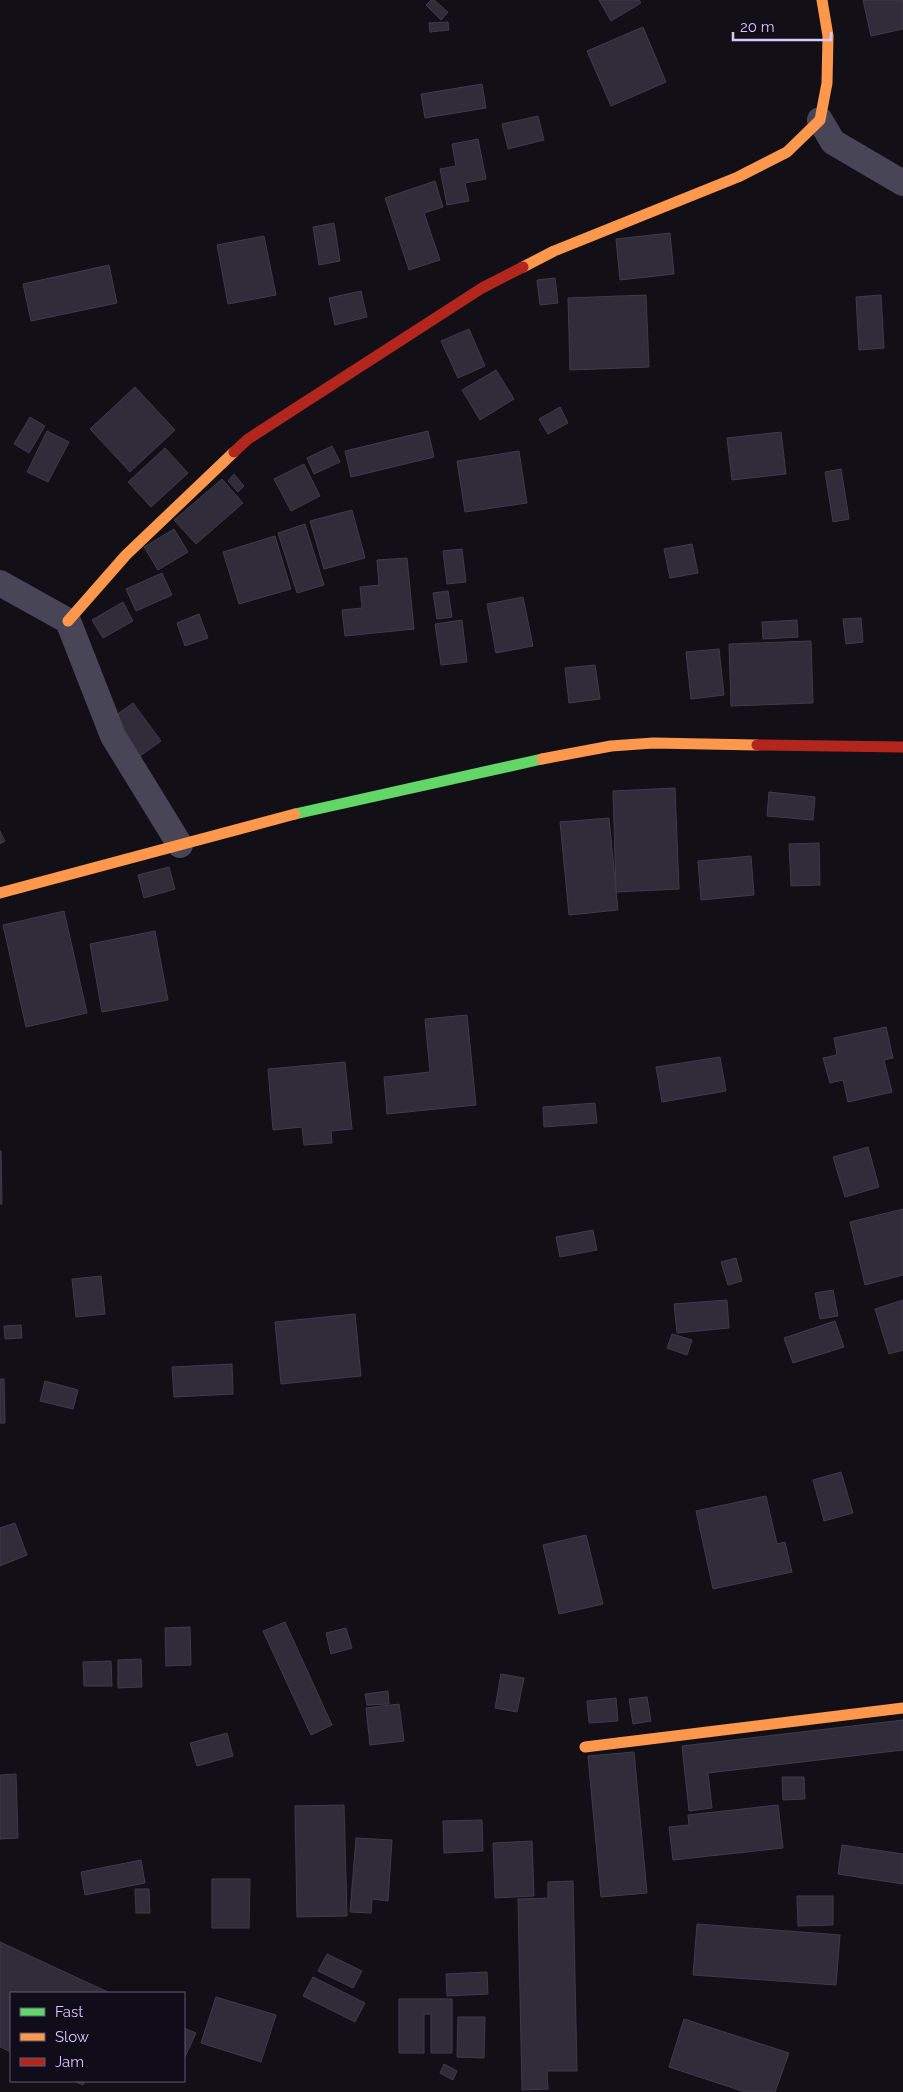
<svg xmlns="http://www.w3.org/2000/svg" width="903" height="2092" viewBox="0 0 903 2092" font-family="Raleway,sans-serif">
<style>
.building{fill:#302c3a;stroke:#403a4c}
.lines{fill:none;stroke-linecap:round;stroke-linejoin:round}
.street{stroke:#484557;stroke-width:26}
.fast{stroke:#63d668;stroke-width:11}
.slow{stroke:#ff974d;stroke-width:11}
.jam{stroke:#b3261e;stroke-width:11}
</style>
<rect width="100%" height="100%" fill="#121016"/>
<g class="building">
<path d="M431 0H434L448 12 441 20 426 5Z"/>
<path d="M599 0H639L641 3 611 21Z"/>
<path d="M863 0H903V29L871 36Z"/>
<path d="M448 22 449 30 430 32 429 23Z"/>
<path d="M643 27 666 82 611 106 587 51Z"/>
<path d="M482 84 486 108 425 118 421 94Z"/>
<path d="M538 116 544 140 508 149 502 124Z"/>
<path d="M478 139 486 179 465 183 469 201 447 205 440 169 456 166 452 144Z"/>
<path d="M435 181 443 207 424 213 440 260 409 270 385 198Z"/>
<path d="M334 223 340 261 319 265 313 227Z"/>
<path d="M670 233 674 274 620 280 616 239Z"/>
<path d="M264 236 276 295 228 304 217 245Z"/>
<path d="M109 265 117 303 31 321 23 284Z"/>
<path d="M555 278 558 303 540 305 537 280Z"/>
<path d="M361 291 367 317 335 325 329 298Z"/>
<path d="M646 295 649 367 570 370 568 298Z"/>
<path d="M881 295 884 348 859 350 856 297Z"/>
<path d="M469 329 485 366 458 378 441 341Z"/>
<path d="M496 370 514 399 480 420 462 390Z"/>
<path d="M135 387 175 430 130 472 90 429Z"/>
<path d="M560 407 568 423 548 434 539 419Z"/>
<path d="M30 417 45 426 29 453 14 444Z"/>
<path d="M47 431 69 442 48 482 27 472Z"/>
<path d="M428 431 434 457 351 477 345 451Z"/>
<path d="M781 432 786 474 732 480 727 438Z"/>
<path d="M332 446 340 462 314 474 307 458Z"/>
<path d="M165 448 188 473 151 507 128 482Z"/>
<path d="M519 451 527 503 465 512 457 461Z"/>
<path d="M304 464 320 496 291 511 274 479Z"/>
<path d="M841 469 849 519 833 522 825 472Z"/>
<path d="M234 474 244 486 238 492 228 481Z"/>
<path d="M222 479 243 503 196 544 174 520Z"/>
<path d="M352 510 365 558 324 569 310 521Z"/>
<path d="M305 524 324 585 297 593 278 533Z"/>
<path d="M174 529 188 552 158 570 144 547Z"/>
<path d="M275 536 291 589 239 604 223 552Z"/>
<path d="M692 544 698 573 670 578 664 549Z"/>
<path d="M462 549 466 582 447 584 443 551Z"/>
<path d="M407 558 414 629 345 636 342 610 362 608 360 587 379 585 377 560Z"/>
<path d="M162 573 172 595 136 611 126 589Z"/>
<path d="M448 591 452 617 437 619 433 593Z"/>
<path d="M523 597 533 646 496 653 487 604Z"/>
<path d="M123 602 133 621 103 638 92 620Z"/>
<path d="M199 614 208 638 185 646 177 623Z"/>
<path d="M861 618 863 642 846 644 843 619Z"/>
<path d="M462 620 467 662 441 665 435 624Z"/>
<path d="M797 620 798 637 763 639 762 622Z"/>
<path d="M811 641 813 703 731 706 729 644Z"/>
<path d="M719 649 724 695 691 699 686 652Z"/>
<path d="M595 665 600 699 569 703 565 668Z"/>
<path d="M133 703 161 741 140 756 112 718Z"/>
<path d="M675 788 679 889 616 892 613 791Z"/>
<path d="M769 792 815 797 813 820 767 816Z"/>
<path d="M609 818 618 910 569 915 560 822Z"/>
<path d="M0 831 5 841 0 844Z"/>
<path d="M819 843 820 885 791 886 789 844Z"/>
<path d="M751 856 754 895 701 900 698 861Z"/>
<path d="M169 867 175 889 144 898 138 875Z"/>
<path d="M64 911 87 1013 26 1027 3 925Z"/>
<path d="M155 931 168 1000 102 1012 90 944Z"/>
<path d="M467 1015 476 1105 387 1114 384 1077 430 1072 425 1019Z"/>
<path d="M886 1027 893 1058 884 1060 892 1092 848 1102 843 1080 830 1083 823 1058 837 1055 834 1038Z"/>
<path d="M720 1057 726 1091 662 1102 656 1067Z"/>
<path d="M345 1062 352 1129 331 1131 332 1143 304 1145 302 1127 273 1130 268 1069Z"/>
<path d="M595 1103 597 1123 544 1127 543 1107Z"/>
<path d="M868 1147 879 1187 845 1197 833 1157Z"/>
<path d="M0 1151H1L2 1204H0Z"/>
<path d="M903 1209V1275L865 1285 850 1222Z"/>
<path d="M593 1230 597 1250 560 1257 556 1237Z"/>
<path d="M736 1258 742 1281 728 1285 721 1262Z"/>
<path d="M101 1276 105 1314 76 1317 72 1279Z"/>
<path d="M833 1290 838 1316 820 1319 815 1293Z"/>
<path d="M727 1300 729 1328 677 1333 674 1304Z"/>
<path d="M903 1300V1350L889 1354 875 1309Z"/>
<path d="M355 1314 361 1376 281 1384 275 1322Z"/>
<path d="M835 1321 844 1347 793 1363 784 1338Z"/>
<path d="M21 1325 22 1338 5 1339 4 1326Z"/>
<path d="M672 1334 692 1340 687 1355 667 1348Z"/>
<path d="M232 1364 233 1394 174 1397 172 1367Z"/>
<path d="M0 1379H4L5 1423H0Z"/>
<path d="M45 1381 78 1390 73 1409 40 1401Z"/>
<path d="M841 1472 853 1513 824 1521 813 1480Z"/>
<path d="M766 1496 777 1544 785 1542 792 1572 713 1589 696 1511Z"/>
<path d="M15 1523 27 1555 0 1566V1528Z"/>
<path d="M586 1535 603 1604 559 1614 543 1545Z"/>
<path d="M285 1622 332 1725 311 1735 263 1631Z"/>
<path d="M190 1627 191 1665 166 1666 165 1628Z"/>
<path d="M346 1628 352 1648 331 1654 326 1633Z"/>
<path d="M141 1659 142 1687 118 1688V1660Z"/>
<path d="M111 1661 112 1686H84L83 1662Z"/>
<path d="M501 1674 524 1678 517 1712 495 1708Z"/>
<path d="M388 1691 389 1704 367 1705 365 1694Z"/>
<path d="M647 1697 651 1721 633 1724 629 1699Z"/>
<path d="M616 1698 618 1721 589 1723 587 1701Z"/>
<path d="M399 1704 404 1741 370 1745 366 1708Z"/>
<path d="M903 1720V1750L708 1773 712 1808 689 1811 682 1746Z"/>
<path d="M227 1733 233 1756 197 1766 190 1743Z"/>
<path d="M634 1752 647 1893 601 1897 588 1756Z"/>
<path d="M16 1774 18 1838 0 1839V1775Z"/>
<path d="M782 1777H804L805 1799 783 1800Z"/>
<path d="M344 1805 347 1916 297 1917 295 1806Z"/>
<path d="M778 1805 783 1848 673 1860 669 1827 689 1825 688 1815Z"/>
<path d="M482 1820 483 1851 444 1853 443 1821Z"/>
<path d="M356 1838 392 1840 388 1901 372 1899 371 1913 350 1912Z"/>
<path d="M532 1841 534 1896 495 1898 493 1843Z"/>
<path d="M842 1845 903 1854V1884L838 1874Z"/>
<path d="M141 1860 145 1883 85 1895 81 1872Z"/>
<path d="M212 1879H250L249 1928H212Z"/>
<path d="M573 1881 577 2071H547L548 2089 522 2090 518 1899 548 1898V1882Z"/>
<path d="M135 1889H149L150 1913H136Z"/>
<path d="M797 1896H833V1925L798 1926Z"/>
<path d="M697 1924 840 1935 836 1985 693 1975Z"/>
<path d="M0 1942 110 1993H11V2052L0 2047Z"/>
<path d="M327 1954 362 1971 353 1988 318 1971Z"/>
<path d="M487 1972 488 1994 447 1996 446 1974Z"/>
<path d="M313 1977 365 2003 355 2022 303 1996Z"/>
<path d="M216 1997 276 2015 261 2062 201 2043Z"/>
<path d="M399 1999H452V2053H431V2014H424V2053H399Z"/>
<path d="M458 2017H485L484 2058 457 2057Z"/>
<path d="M684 2019 789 2053 775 2092H745L669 2067Z"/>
<path d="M184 2028 196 2033 184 2059Z"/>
<path d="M444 2064 457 2071 453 2080 440 2073Z"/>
<path d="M74 2081H85L83 2085Z"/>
</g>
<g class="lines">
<g class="street">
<path d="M820 120 833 142 903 183"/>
<path d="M0 583 68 621 113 736 180 845"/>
</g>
<path class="fast" d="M295 814 542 759"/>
<g class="slow">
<path d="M523 267 554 251 738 177 787 152 820 120 827 83 828 36 822 0"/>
<path d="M68 621 126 555 234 452"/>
<path d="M542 759 611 746 653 743 757 745"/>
<path d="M0 893 295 814"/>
<path d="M585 1747 903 1708"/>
</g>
<g class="jam">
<path d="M234 452 248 439 482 288 523 267"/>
<path d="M757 745 903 747"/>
</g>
</g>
<rect x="10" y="1992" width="175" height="90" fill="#110c1a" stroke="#605874"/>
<rect x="20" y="2008" width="25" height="8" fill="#63d668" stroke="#605874"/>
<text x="55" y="2017" font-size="15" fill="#d7c9fb">Fast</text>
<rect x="20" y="2033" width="25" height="8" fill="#ff974d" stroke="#605874"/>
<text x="55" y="2042" font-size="15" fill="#d7c9fb">Slow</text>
<rect x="20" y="2058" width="25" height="8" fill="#b3261e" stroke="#605874"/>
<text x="55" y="2067" font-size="15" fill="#d7c9fb">Jam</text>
<path d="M733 32v8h98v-8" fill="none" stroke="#d7c9fb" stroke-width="2.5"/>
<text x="740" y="32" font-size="15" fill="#d7c9fb" stroke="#110c1a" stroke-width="4" paint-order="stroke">20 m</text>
</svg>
